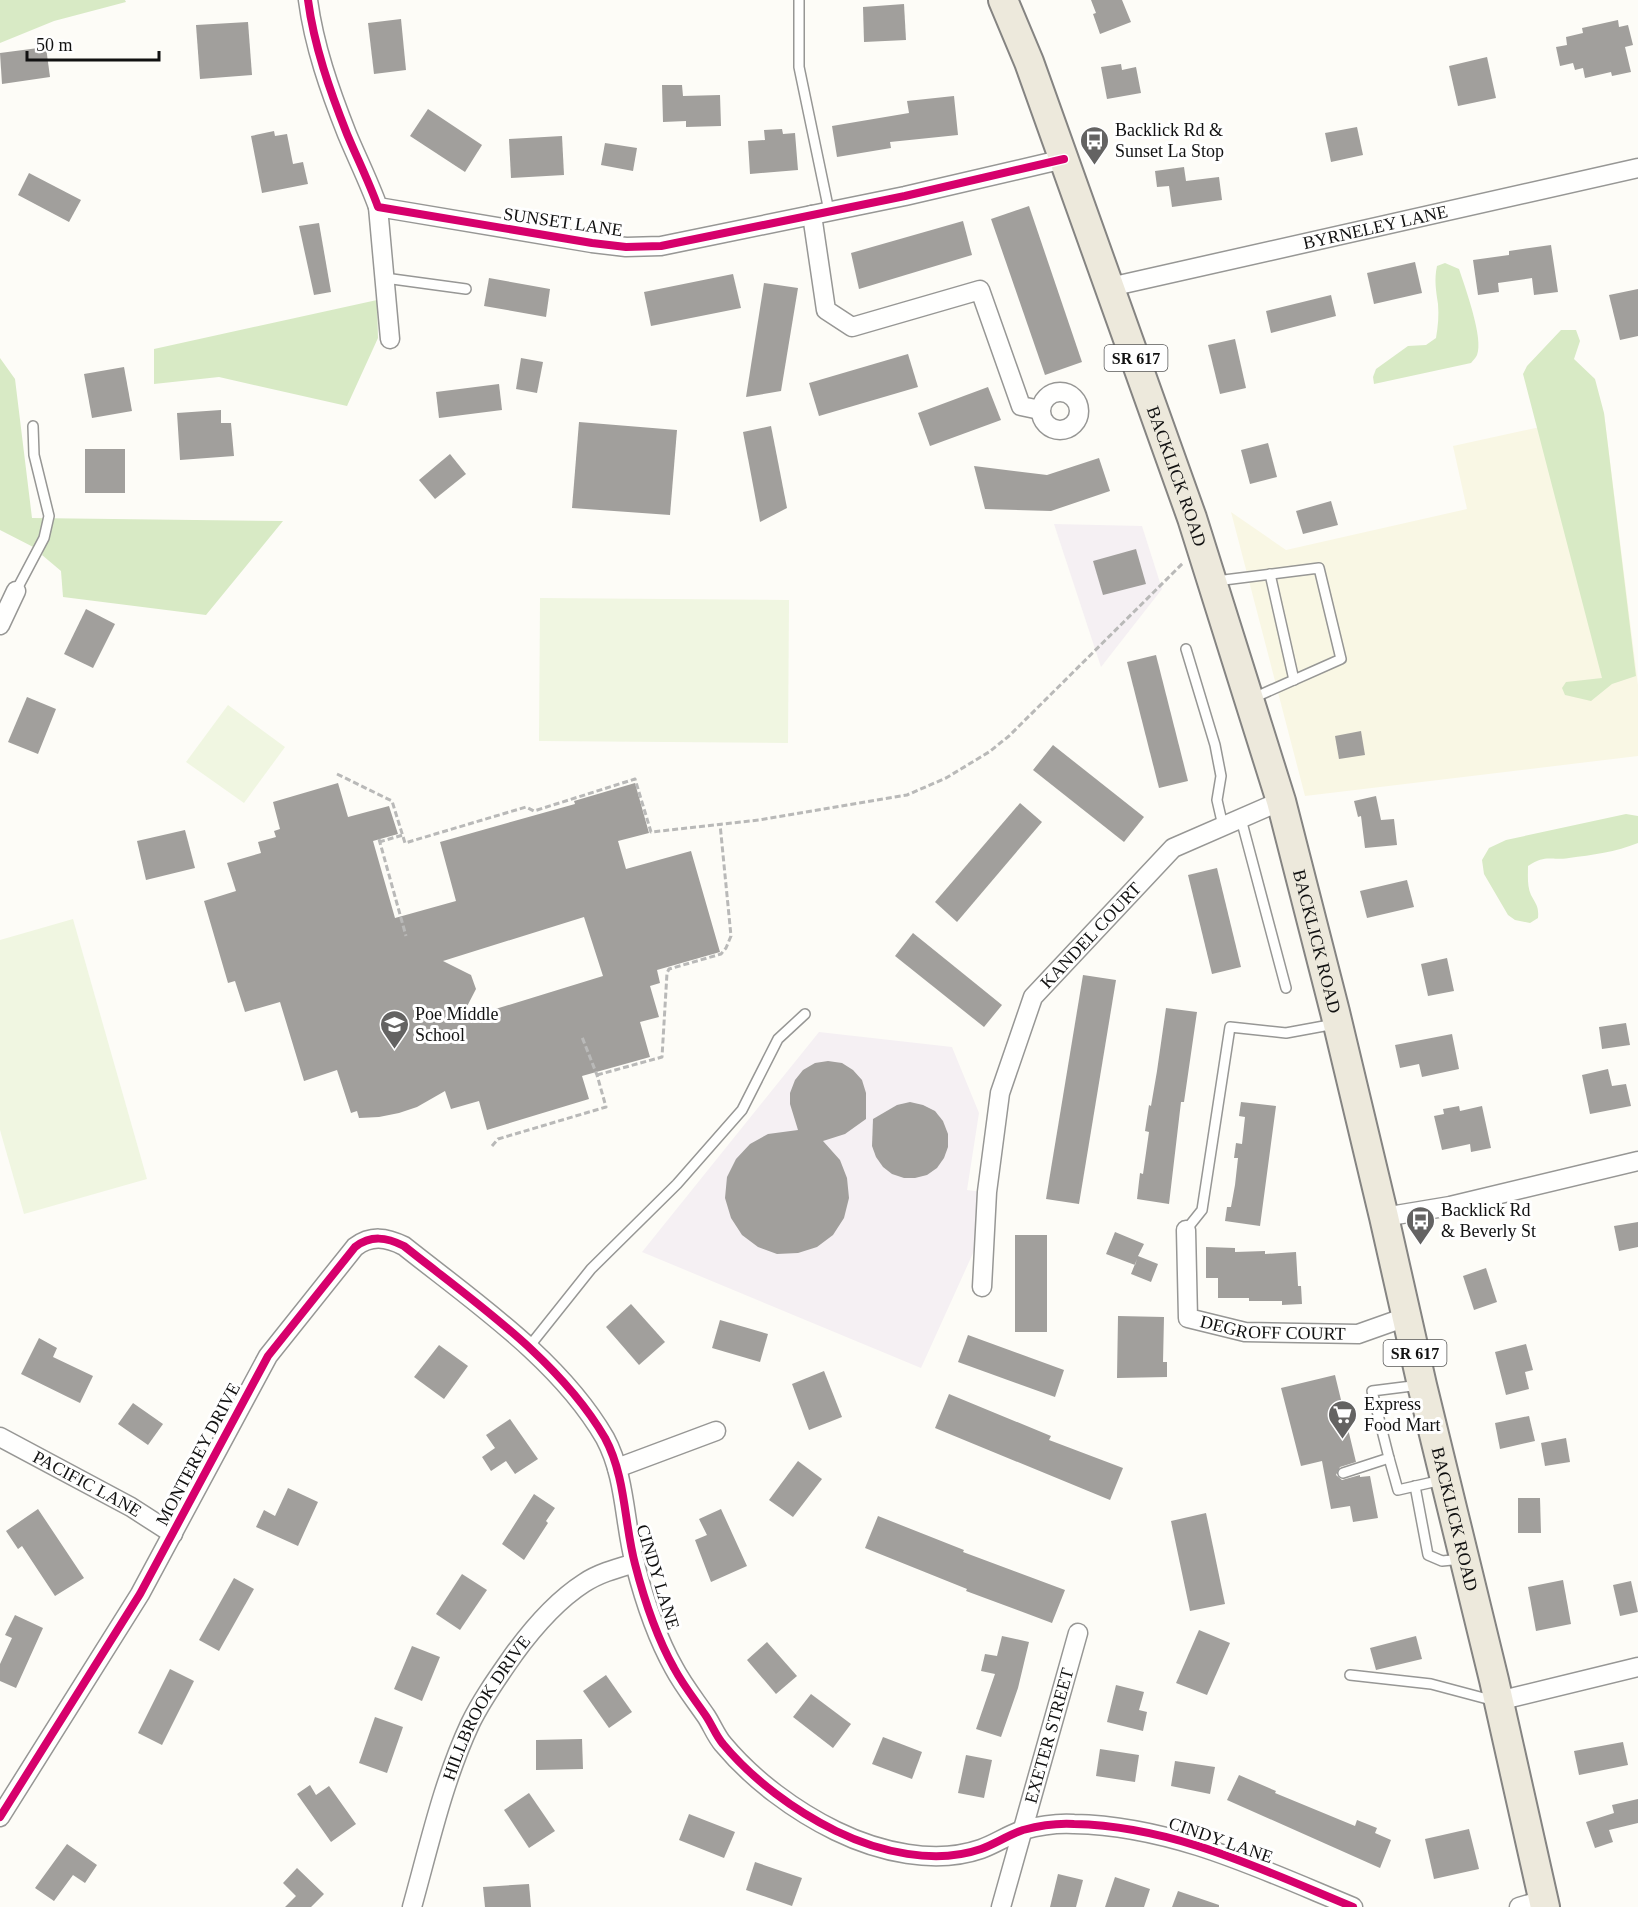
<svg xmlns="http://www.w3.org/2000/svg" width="1638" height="1907" viewBox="0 0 1638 1907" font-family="'Times New Roman',serif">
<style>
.industrial{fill:#f5f0f3}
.farmland{fill:#f9f7e4}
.forest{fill:#d8eac5}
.pitch{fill:#f0f6e1}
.building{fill:#a19f9c;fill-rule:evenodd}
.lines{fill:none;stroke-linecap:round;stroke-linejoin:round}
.service-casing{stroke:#979795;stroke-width:12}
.minor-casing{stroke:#979795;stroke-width:21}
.primary-casing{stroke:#858482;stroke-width:32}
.path{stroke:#b9b9b8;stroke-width:3;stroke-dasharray:6 3;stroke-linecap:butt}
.service{stroke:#fffffe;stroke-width:9}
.minor{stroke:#fffffe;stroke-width:18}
.primary{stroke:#ede9dc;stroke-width:28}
.cycleway-casing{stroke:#fff;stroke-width:11}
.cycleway{stroke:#d6006c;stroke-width:8}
.labels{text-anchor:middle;stroke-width:6;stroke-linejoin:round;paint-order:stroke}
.shield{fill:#fff;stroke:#585858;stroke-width:1.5}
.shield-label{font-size:16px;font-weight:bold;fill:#111}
.poi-label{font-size:18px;fill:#111;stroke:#fff;text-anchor:start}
.street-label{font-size:18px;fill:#111;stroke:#fff}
</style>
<rect width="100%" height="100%" fill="#fdfcf7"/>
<g class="industrial">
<path d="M1054 524 1142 526 1162 589 1101 667Z"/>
<path d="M819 1032 952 1047 979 1113 967 1190 982 1192 974 1251 921 1368 642 1252Z"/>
</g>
<path class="farmland" d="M1604 413 1638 685V756L1305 796 1231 512 1286 550 1467 509 1453 446Z"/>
<g class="forest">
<path d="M0 0H125L126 2 54 21 0 43Z"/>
<path d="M1445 263 1459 269C1465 287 1484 339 1477 355 1476 358 1473 360 1471 363L1374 384 1373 377 1376 369 1408 346 1426 345 1436 338C1438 326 1439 316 1438 304 1436 290 1434 280 1437 266Z"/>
<path d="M377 300 378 338 347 406 219 377 154 384V349Z"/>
<path d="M1561 330H1576L1580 341 1574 359 1595 379 1604 413 1636 676 1612 684 1591 701 1565 695 1562 688 1566 682 1602 678 1523 374 1527 366Z"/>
<path d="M0 358 15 379 32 518 283 521 206 615 63 597 61 571 42 555 43 552 0 530Z"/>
<path d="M1626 814 1638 816V843C1616 852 1592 855 1569 858 1549 861 1547 854 1528 866 1528 876 1527 886 1531 895 1536 904 1539 907 1538 918L1530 923 1515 920 1508 915 1484 874 1482 860 1489 848 1506 840Z"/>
</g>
<g class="pitch">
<path d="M540 598 789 600 788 743 539 741Z"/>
<path d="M228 705 285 747 244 803 186 762Z"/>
<path d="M73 919 147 1179 24 1214 0 1130V940Z"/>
</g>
<g class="building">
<path d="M1091 0H1122L1131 22 1100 34 1093 14 1096 13Z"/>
<path d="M904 4 906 40 864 42 863 7Z"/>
<path d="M401 19 406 70 374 74 368 23Z"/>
<path d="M1618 20 1619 27 1628 25 1633 45 1625 47 1631 72 1612 76 1611 72 1585 78 1583 68 1575 70 1573 63 1560 66 1556 47 1567 45 1566 37 1583 33 1582 28Z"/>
<path d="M248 22 252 75 200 79 196 25Z"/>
<path d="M46 47 50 77 2 84 0 53Z"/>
<path d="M1487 57 1496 98 1458 106 1449 66Z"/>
<path d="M1121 64 1122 70 1136 67 1141 93 1107 99 1101 67Z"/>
<path d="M662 85H682L683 96 720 95 721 126 686 127V121L663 122Z"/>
<path d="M954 96 958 135 890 142 891 148 837 157 832 126 909 113 907 101Z"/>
<path d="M428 109 482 145 465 172 410 136Z"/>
<path d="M1357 127 1363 155 1331 162 1325 133Z"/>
<path d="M782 129 783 134 795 133 798 170 750 174 748 141 765 140 764 130Z"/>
<path d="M274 131 275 136 287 134 293 164 303 162 308 184 262 193 251 136Z"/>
<path d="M562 136 564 175 511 178 509 139Z"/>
<path d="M605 143 637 148 633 171 601 165Z"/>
<path d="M1184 167 1186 181 1219 177 1222 200 1172 207 1169 186 1157 187 1155 171Z"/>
<path d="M29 173 81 200 69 222 18 195Z"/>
<path d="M1029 206 1082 362 1045 375 991 219Z"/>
<path d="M963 221 972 255 859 289 851 253Z"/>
<path d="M319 223 331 292 314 295 299 226Z"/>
<path d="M1551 245 1558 292 1534 295 1532 278 1498 283 1499 292 1478 295 1473 260 1509 255V251Z"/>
<path d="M1415 262 1422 293 1374 304 1367 273Z"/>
<path d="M733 274 741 308 651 326 644 292Z"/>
<path d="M489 278 550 289 546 317 484 306Z"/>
<path d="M764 283 798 288 781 391 746 397Z"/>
<path d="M1638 289V336L1620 340 1609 295Z"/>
<path d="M1331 295 1336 316 1271 333 1266 311Z"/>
<path d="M1235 339 1246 388 1220 394 1208 345Z"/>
<path d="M908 354 918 387 819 416 809 383Z"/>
<path d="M521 358 543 362 537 393 516 389Z"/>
<path d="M124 367 132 411 92 418 84 374Z"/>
<path d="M499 384 502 410 439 418 436 392Z"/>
<path d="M988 387 1001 420 930 446 918 413Z"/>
<path d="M221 410V423H231L234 456 180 460 177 413Z"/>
<path d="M579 422 677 430 670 515 572 508Z"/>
<path d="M771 426 787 508 760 522 743 432Z"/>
<path d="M1268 443 1277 477 1250 484 1241 450Z"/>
<rect x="85" y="449" width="40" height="44"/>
<path d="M450 454 466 474 435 499 419 480Z"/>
<path d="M1099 458 1110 491 1051 511 985 509 974 466 1047 475Z"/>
<path d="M1331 501 1338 525 1303 534 1296 511Z"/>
<path d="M1136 549 1146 584 1103 595 1093 561Z"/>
<path d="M86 609 115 624 93 668 64 654Z"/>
<path d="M1156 655 1188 781 1159 788 1127 662Z"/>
<path d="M27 697 56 709 38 754 8 742Z"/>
<path d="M1361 731 1365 755 1339 759 1335 736Z"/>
<path d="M1053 745 1144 817 1124 842 1033 770Z"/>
<path d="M338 783 348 817 389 806 398 834 373 841 395 918 456 901 440 842 575 804 574 801 635 783 649 833 618 841 626 869 691 851 720 952 657 970 660 983 650 986 659 1017 640 1022 650 1057 582 1076 589 1099 487 1130 479 1101 451 1109 445 1091 417 1107 399 1113 379 1117 359 1118 357 1111 351 1113 337 1070 304 1081 280 1002 245 1012 235 981 228 983 204 901 236 891 227 863 261 853 258 842 276 837 274 831 280 829 273 802ZM584 917 603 976 460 1020 476 989 471 975 443 961Z"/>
<path d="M1376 796 1381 820 1394 819 1397 845 1365 848 1361 816 1358 817 1354 801Z"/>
<path d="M1020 803 1042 822 957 922 935 902Z"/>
<path d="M185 830 195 868 146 880 137 841Z"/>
<path d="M1217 868 1241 967 1212 974 1188 875Z"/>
<path d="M1407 880 1414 907 1367 918 1360 891Z"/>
<path d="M913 933 1002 1005 984 1027 895 956Z"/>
<path d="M1447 958 1454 991 1428 996 1421 964Z"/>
<path d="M1083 975 1116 980 1079 1204 1046 1199Z"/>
<path d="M1166 1008 1197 1012 1184 1102H1181L1169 1204 1137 1199 1140 1173 1143 1174 1149 1132 1145 1131 1149 1105 1151 1106 1157 1071Z"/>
<path d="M1626 1023 1630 1045 1602 1049 1599 1027Z"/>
<path d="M1452 1034 1459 1069 1422 1077 1419 1064 1400 1068 1395 1045Z"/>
<path d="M828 1061 842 1063 853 1070 862 1080 866 1093V1119L845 1134 823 1141 840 1160 847 1178 849 1198 844 1218 833 1235 817 1247 798 1253 777 1254 758 1247 742 1235 731 1218 725 1198 727 1177 736 1159 750 1144 768 1134 798 1130 790 1104V1093L795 1080 803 1070 815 1063Z"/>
<path d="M1608 1069 1612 1086 1626 1084 1631 1106 1590 1114 1582 1075Z"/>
<path d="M910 1102 923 1105 935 1111 943 1121 948 1134V1147L944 1158 937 1168 927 1175 915 1178H904L892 1174 883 1167 876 1157 872 1146 873 1119 897 1105Z"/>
<path d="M1241 1102 1276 1106 1260 1226 1225 1221 1227 1207H1231L1235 1185 1238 1158H1234L1236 1143 1242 1144 1245 1117 1239 1116Z"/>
<path d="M1459 1106 1460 1111 1482 1106 1491 1148 1471 1152 1470 1144 1442 1150 1434 1116 1444 1114 1443 1109Z"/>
<path d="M1638 1222V1247L1619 1251 1614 1226Z"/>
<path d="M1115 1232 1144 1244 1138 1256 1158 1264 1151 1282 1131 1274 1137 1259 1135 1265 1106 1254Z"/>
<rect x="1015" y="1235" width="32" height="97"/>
<path d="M1206 1247 1235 1248V1252L1265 1251V1254L1296 1252 1298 1286H1301L1302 1304 1282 1305V1301H1249V1298H1218V1278H1206Z"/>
<path d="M1486 1268 1497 1302 1474 1310 1463 1276Z"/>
<path d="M631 1304 665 1342 639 1365 606 1327Z"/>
<path d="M1118 1316 1164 1317 1163 1362H1167V1377L1117 1378Z"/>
<path d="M720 1320 768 1334 760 1362 712 1348Z"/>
<path d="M968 1335 1064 1370 1055 1397 958 1362Z"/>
<path d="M39 1338 57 1348 53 1357 93 1376 80 1403 21 1374Z"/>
<path d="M1526 1344 1533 1370 1525 1372 1529 1389 1506 1395 1495 1352Z"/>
<path d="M439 1345 468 1366 444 1399 414 1377Z"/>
<path d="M824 1371 842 1417 809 1430 792 1384Z"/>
<path d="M1335 1375 1356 1462 1340 1467 1336 1475 1342 1480 1360 1475V1477L1370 1476 1378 1518 1353 1522 1350 1506 1331 1509 1322 1461 1301 1466 1281 1388Z"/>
<path d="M949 1394 1051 1436 1049 1440 1123 1468 1110 1500 935 1428Z"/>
<path d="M133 1403 163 1424 148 1445 118 1424Z"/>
<path d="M1529 1416 1535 1441 1500 1449 1495 1423Z"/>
<path d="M510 1419 538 1459 515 1474 506 1461 491 1471 482 1457 495 1448 486 1435Z"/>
<path d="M1566 1438 1570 1462 1545 1466 1541 1443Z"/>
<path d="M798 1461 822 1479 793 1517 769 1500Z"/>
<path d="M288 1488 318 1502 298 1546 256 1527 264 1510 275 1516Z"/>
<path d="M534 1494 555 1508 546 1521 548 1523 524 1560 502 1544Z"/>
<path d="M1518 1498H1540L1541 1533H1518Z"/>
<path d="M38 1509 84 1578 55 1596 22 1546 18 1549 6 1531Z"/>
<path d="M721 1509 747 1566 711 1582 695 1540 707 1535 699 1519Z"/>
<path d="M1206 1513 1225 1604 1190 1611 1171 1521Z"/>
<path d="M878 1516 964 1550 963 1552 1065 1590 1052 1623 966 1591 967 1589 865 1548Z"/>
<path d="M462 1574 487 1590 460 1630 436 1614Z"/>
<path d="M234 1578 254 1589 219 1651 199 1640Z"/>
<path d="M1563 1580 1571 1624 1536 1631 1528 1587Z"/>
<path d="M1631 1581 1638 1612 1620 1616 1613 1585Z"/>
<path d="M15 1615 43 1628 16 1688 0 1681V1664L12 1638 5 1635Z"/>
<path d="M1199 1630 1230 1643 1207 1695 1176 1683Z"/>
<path d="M1002 1636 1029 1642 1018 1688 1001 1737 976 1729 995 1674 981 1671 985 1654 997 1656Z"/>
<path d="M1416 1636 1422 1659 1376 1670 1370 1648Z"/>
<path d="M767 1642 797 1676 776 1694 747 1660Z"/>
<path d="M412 1646 440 1657 422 1701 394 1689Z"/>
<path d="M170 1669 194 1681 162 1745 138 1733Z"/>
<path d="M606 1675 632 1712 609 1728 583 1691Z"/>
<path d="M1116 1685 1144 1692 1139 1710 1147 1712 1143 1731 1107 1722Z"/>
<path d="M811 1694 851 1724 833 1748 793 1717Z"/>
<path d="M375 1717 403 1727 387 1773 359 1763Z"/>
<path d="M883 1737 922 1752 912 1779 872 1764Z"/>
<path d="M582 1739 583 1769 536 1770V1740Z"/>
<path d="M1623 1742 1628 1765 1579 1775 1574 1751Z"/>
<path d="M1100 1749 1139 1755 1135 1782 1096 1776Z"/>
<path d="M966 1755 992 1760 984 1798 958 1793Z"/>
<path d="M1175 1761 1215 1767 1210 1794 1171 1786Z"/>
<path d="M1239 1775 1276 1791 1275 1793 1355 1826 1357 1820 1377 1828 1375 1833 1391 1840 1380 1868 1227 1800Z"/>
<path d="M310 1785 316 1795 329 1786 356 1824 331 1842 297 1794Z"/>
<path d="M529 1793 555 1831 529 1848 504 1810Z"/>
<path d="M1638 1799V1823L1609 1830 1613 1842 1595 1848 1586 1822 1614 1813 1612 1805Z"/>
<path d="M689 1814 735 1832 724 1858 679 1840Z"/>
<path d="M1469 1829 1479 1869 1434 1879 1425 1839Z"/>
<path d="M67 1844 97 1865 85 1883 73 1875 54 1901 35 1888Z"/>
<path d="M755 1862 802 1878 792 1906 746 1890Z"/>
<path d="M297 1868 324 1894 311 1907H285L296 1896 283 1883Z"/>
<path d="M1058 1874 1083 1880 1076 1907H1050Z"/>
<path d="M1115 1877 1150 1889 1144 1907H1105Z"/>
<path d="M529 1884 531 1907H485L483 1887Z"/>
<path d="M1178 1891 1219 1905V1907H1172Z"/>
</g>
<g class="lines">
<defs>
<g id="service">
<path d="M799 0V67L829 211"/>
<path d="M385 278 466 289"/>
<path d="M1270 574 1294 680"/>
<path d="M1216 581 1319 568 1341 659 1251 699"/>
<path d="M16 591 44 538 49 516 34 455 33 426"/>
<path d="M1186 649 1215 745 1221 776 1217 800 1223 826"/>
<path d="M1241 819 1286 988"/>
<path d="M1186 1230 1202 1210 1230 1027 1286 1033 1335 1024"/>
<path d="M528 1348 591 1269 677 1184 742 1110 778 1039 805 1014"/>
<path d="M1389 1458 1398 1490 1442 1480"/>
<path d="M1343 1473 1389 1458 1372 1391 1420 1385"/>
<path d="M1415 1486 1428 1555 1442 1561 1462 1559"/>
<path d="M1350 1675 1431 1684 1495 1701"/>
</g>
<g id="minor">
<path d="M308 0C314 46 330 91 347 134 357 158 369 182 378 207L592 243 626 247 661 246 905 196 1064 159"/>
<path d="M378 207 390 339"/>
<path d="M812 215 826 310 852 327 980 290 1021 406 1040 410"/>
<path id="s1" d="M1110 287 1638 168"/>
<circle cx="1060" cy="411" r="19"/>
<path d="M0 625 16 591"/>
<path d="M1384 1217 1450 1206 1638 1161"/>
<path id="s2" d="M1186 1230 1188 1318 1245 1332 1358 1334 1406 1317"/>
<path id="s3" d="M982 1287 987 1192 1000 1093 1033 997 1173 848 1281 801"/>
<path id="s4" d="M0 1437 131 1507 173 1534"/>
<path d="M617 1468 716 1431"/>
<path d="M1498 1701 1638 1667"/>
<path d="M0 1817 140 1594 268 1356 355 1247C371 1235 386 1237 404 1246 473 1301 560 1360 605 1438 626 1477 624 1523 635 1564 644 1599 656 1636 674 1668 683 1685 695 1700 706 1716 712 1725 716 1736 723 1744 753 1780 795 1811 836 1831 879 1852 935 1865 981 1849 995 1844 1008 1835 1023 1830 1038 1826 1058 1823 1074 1824 1174 1826 1263 1870 1353 1907"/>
<path id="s5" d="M412 1907C429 1846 443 1782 470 1724 482 1699 498 1677 514 1654 533 1628 556 1601 584 1583 599 1573 618 1568 635 1563"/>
<path id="s6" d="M1001 1907 1078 1633"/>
<path d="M1519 1907 1543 1900"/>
</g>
<g id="primary">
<path id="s7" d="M1003 0 1029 62 1192 518 1281 801 1335 1012 1384 1217 1422 1385 1494 1680 1545 1907"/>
</g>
</defs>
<use href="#service" class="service-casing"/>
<use href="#minor" class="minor-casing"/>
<use href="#primary" class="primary-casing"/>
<g class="path">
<path d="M337 774 392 801 405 843 526 807 534 811 635 779 651 832 759 820 907 795 946 778 989 752 1009 736 1183 563"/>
<path d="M379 839 406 936"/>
<path d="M379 842 403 835"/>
<path d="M597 1075 662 1057 667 973 669 969 721 954 726 948 731 936 720 824"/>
<path d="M492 1146 498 1139 606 1107 597 1075 582 1037"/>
</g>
<use href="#service" class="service"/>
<use href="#minor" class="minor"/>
<use href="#primary" class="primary"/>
<defs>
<g id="cycleway">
<path d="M308 0C314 46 330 91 347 134 357 158 369 182 378 207L592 243 626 247 661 246 905 196 1064 159"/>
<path d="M0 1817 140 1594 268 1356 355 1247C371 1235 386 1237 404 1246 473 1301 560 1360 605 1438 626 1477 624 1523 635 1564 644 1599 656 1636 674 1668 683 1685 695 1700 706 1716 712 1725 716 1736 723 1744 753 1780 795 1811 836 1831 879 1852 935 1865 981 1849 995 1844 1008 1835 1023 1830 1038 1826 1058 1823 1074 1824 1174 1826 1263 1870 1353 1907"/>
</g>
</defs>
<use href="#cycleway" class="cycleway-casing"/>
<use href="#cycleway" class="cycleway"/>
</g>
<defs>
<symbol id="bus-pin" viewBox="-11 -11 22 30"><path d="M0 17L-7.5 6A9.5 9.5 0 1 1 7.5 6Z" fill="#646362" stroke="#fff"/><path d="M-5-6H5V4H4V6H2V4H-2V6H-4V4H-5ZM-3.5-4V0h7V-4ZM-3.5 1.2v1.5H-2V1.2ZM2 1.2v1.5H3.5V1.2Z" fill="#fff"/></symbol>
<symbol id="school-pin" viewBox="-11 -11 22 30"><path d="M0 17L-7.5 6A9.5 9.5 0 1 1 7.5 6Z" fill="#646362" stroke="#fff"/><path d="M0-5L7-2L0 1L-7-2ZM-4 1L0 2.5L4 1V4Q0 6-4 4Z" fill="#fff"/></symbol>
<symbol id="supermarket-pin" viewBox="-11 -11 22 30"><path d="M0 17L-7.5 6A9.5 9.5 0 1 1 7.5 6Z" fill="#646362" stroke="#fff"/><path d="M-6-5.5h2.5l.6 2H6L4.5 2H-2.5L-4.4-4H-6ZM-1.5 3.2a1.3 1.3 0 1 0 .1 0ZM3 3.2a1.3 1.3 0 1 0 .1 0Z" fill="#fff"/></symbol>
</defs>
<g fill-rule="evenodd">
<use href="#bus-pin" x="1078" y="124" width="33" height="45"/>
<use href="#school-pin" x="378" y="1008" width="33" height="45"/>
<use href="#bus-pin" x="1404" y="1204" width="33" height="45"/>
<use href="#supermarket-pin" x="1326" y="1398" width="33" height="45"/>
</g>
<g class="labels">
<g class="shield">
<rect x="1104.5" y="345" width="63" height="26" rx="4.5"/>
<rect x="1383.5" y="1340" width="63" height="26" rx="4.5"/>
</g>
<g class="shield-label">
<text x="1136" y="364">SR 617</text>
<text x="1415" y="1359">SR 617</text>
</g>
<g class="poi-label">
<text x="1115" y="136">Backlick Rd &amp;<tspan x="1115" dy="21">Sunset La Stop</tspan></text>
<text x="415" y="1020">Poe Middle<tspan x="415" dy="21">School</tspan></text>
<text x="1441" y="1216">Backlick Rd<tspan x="1441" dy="21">&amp; Beverly St</tspan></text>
<text x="1364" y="1410">Express<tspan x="1364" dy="21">Food Mart</tspan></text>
</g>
<g class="street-label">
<text transform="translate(563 222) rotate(8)" y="6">SUNSET LANE</text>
<text dy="6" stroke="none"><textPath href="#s1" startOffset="272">BYRNELEY LANE</textPath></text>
<text dy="6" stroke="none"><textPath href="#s7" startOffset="507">BACKLICK ROAD</textPath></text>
<text dy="6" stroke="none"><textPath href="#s3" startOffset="381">KANDEL COURT</textPath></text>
<text dy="6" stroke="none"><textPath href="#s7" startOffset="993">BACKLICK ROAD</textPath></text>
<text dy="6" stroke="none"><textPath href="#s2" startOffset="174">DEGROFF COURT</textPath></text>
<text transform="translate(198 1454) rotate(-62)" y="6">MONTEREY DRIVE</text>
<text dy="6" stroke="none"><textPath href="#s4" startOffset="99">PACIFIC LANE</textPath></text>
<text dy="6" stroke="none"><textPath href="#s7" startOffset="1587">BACKLICK ROAD</textPath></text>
<text transform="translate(658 1577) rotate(73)" y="6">CINDY LANE</text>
<text dy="6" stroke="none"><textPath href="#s5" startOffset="214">HILLBROOK DRIVE</textPath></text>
<text dy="6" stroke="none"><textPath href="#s6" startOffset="178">EXETER STREET</textPath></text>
<text transform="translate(1221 1840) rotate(19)" y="6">CINDY LANE</text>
</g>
</g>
<path d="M27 51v9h132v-9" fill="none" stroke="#111111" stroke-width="3"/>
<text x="36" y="51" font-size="18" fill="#111111" stroke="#ffffff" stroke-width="4.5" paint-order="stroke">50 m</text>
</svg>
